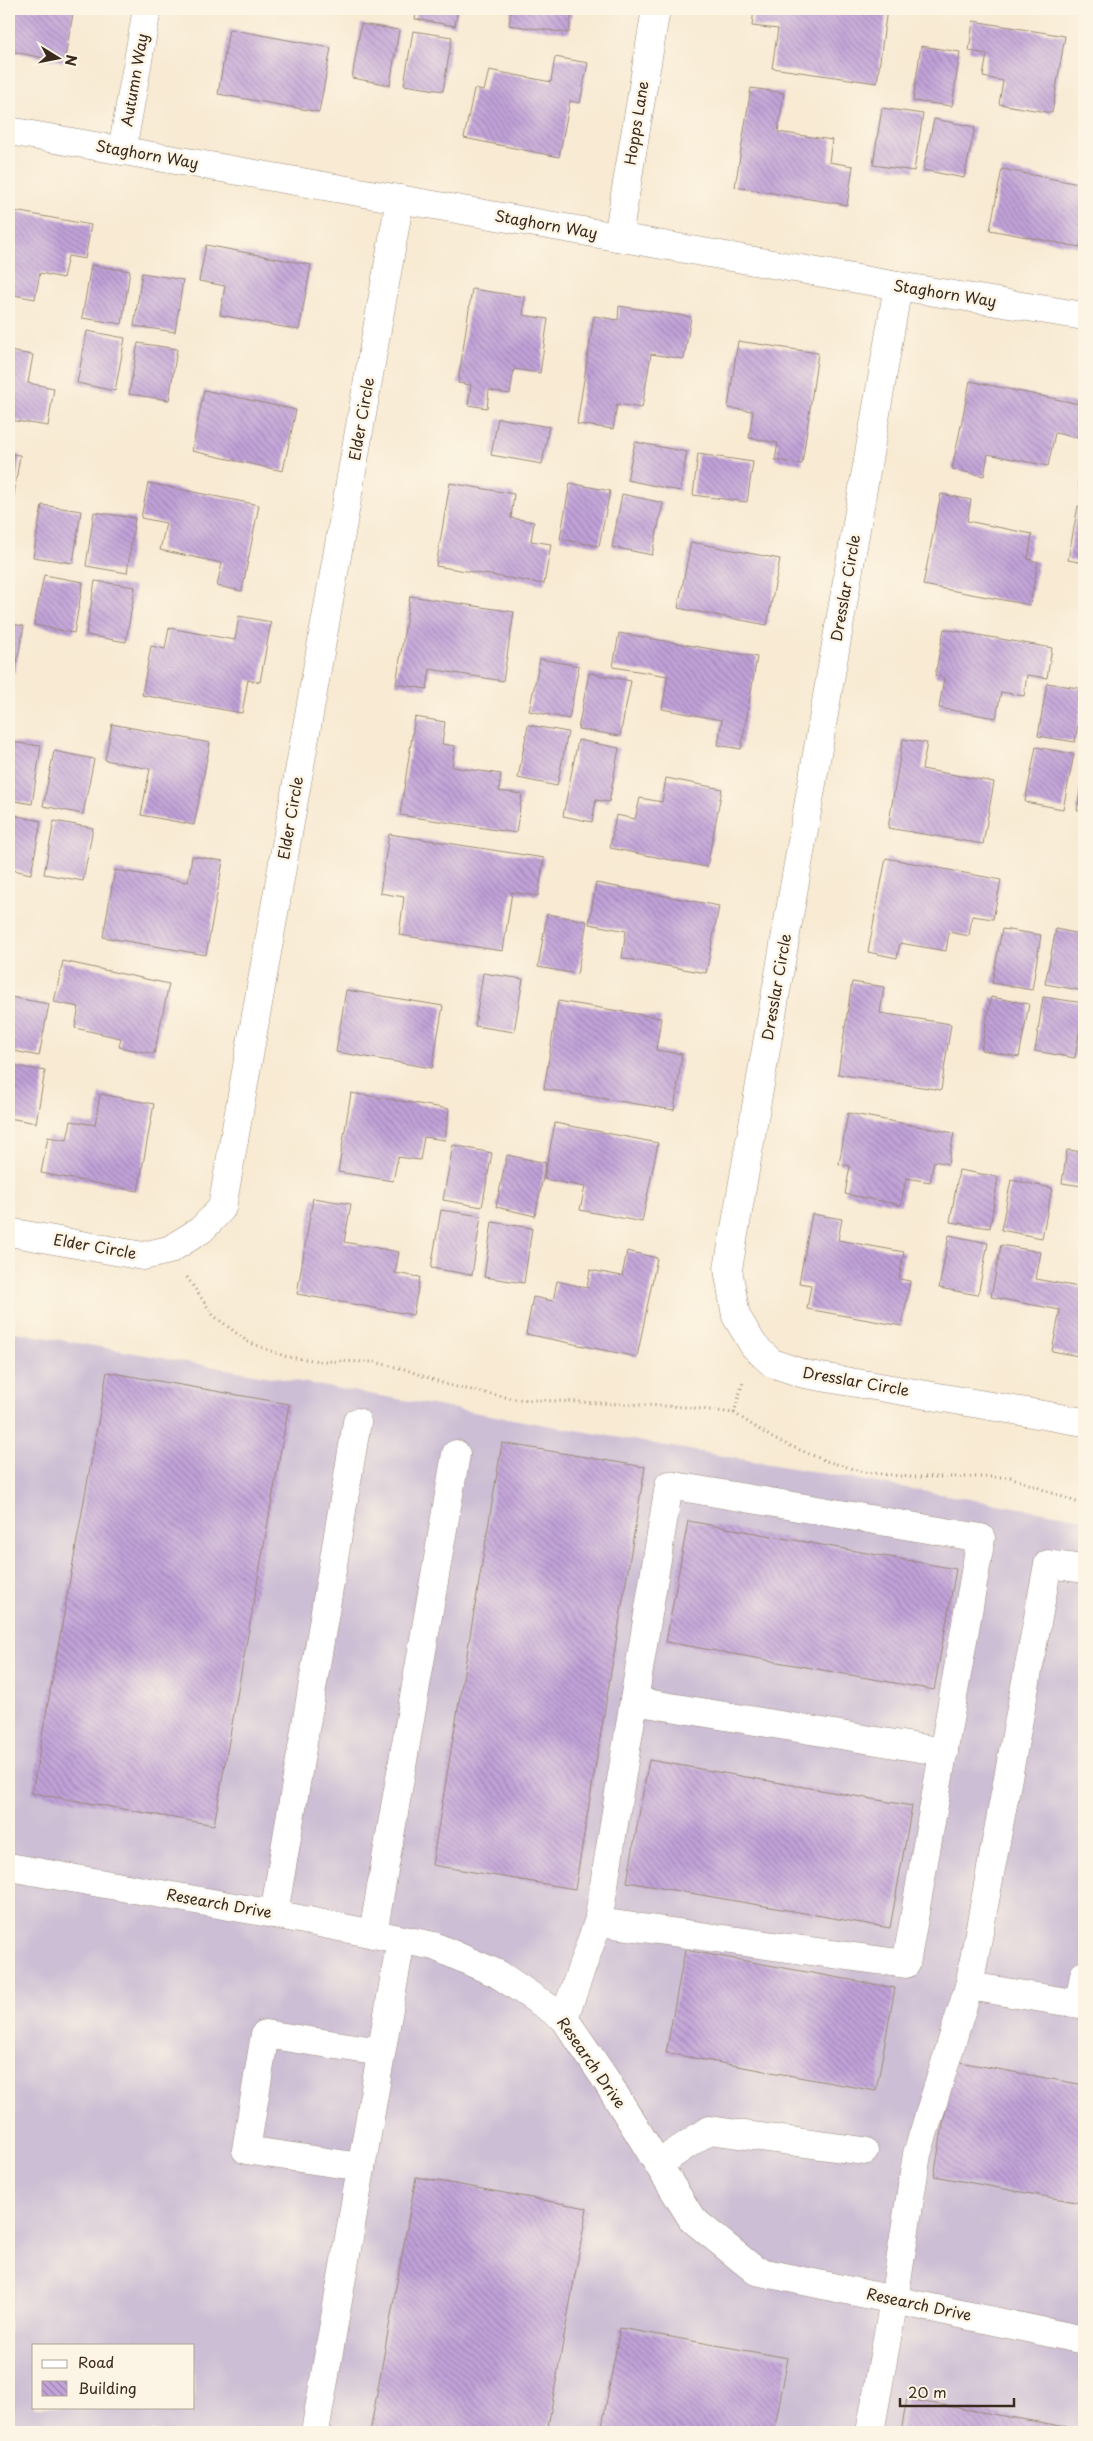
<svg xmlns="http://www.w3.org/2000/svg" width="1093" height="2441" viewBox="0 0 1093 2441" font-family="'Playpen Sans',sans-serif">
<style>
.industrial{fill:#ccbed4;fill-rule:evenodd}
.building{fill:url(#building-back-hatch)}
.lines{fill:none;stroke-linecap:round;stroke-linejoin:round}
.minor-casing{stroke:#9a8a78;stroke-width:29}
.path{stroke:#9a8a78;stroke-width:3;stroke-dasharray:1 4;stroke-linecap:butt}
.minor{stroke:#fff;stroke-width:28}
.labels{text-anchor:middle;stroke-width:5;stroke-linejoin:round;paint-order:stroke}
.street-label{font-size:15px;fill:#3b2a1e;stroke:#fcf5e5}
</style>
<defs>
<pattern id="building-back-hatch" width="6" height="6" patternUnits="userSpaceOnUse" patternTransform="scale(1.25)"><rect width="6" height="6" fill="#c1a2d9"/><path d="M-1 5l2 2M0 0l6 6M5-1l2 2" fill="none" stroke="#9e84af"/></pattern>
</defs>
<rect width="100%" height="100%" fill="#fcf5e5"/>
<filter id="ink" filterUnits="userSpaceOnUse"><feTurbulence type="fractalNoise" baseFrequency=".02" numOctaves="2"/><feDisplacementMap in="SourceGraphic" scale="10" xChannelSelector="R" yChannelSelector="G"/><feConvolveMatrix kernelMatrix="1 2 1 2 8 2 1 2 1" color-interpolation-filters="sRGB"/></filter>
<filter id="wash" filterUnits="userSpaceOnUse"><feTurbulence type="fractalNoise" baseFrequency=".0096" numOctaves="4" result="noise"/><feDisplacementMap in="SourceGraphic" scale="20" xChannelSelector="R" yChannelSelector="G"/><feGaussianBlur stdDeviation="1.12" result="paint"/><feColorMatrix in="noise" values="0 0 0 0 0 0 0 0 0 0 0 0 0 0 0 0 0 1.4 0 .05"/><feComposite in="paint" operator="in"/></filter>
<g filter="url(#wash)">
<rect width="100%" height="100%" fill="#f8ead3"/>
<path class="industrial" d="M9 1331 1084 1519V2432H9ZM34 2345H194V2407H34Z"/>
<g id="blocks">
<g class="building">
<path d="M10 9H74L64 62 9 51Z"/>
<path d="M417 9H458L455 26 415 19Z"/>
<path d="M511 9H572L569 33 509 25Z"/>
<path d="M754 9H887L877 83 772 68 778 29 752 26Z"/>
<path d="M973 21 1065 36 1052 113 999 104 1003 81 983 77 987 54 969 51Z"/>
<path d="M361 24 399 30 390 85 352 78Z"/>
<path d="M229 29 331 48 319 112 218 94Z"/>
<path d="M413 31 452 37 443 91 404 85Z"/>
<path d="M921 46 960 52 952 106 913 101Z"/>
<path d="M555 57 588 63 580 103 570 101 559 157 464 138 474 89 484 91 489 70 551 82Z"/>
<path d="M751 88 784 93 778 132 832 140 829 162 853 166 847 205 735 187Z"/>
<path d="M882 108 923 114 914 171 873 165Z"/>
<path d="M934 119 975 127 964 178 923 170Z"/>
<path d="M1002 169 1084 185V226L1080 247 990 230Z"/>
<path d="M9 210 91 225 85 259 68 256 63 278 40 273 35 299 9 294Z"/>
<path d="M206 245 311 265 299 330 220 315 225 286 199 281Z"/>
<path d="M91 265 130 271 122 324 82 318Z"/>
<path d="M142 273 183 280 175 332 134 326Z"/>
<path d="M472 289 525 297 523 315 548 319 540 373 514 369 510 394 489 390 487 408 468 405 471 385 458 383Z"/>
<path d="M619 306 691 317 684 359 651 354 642 408 617 404 613 429 577 424 594 316 618 320Z"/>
<path d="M87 331 125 338 115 391 77 383Z"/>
<path d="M738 341 818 353 802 464 775 460 778 443 749 438 753 411 728 408Z"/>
<path d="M138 343 177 349 169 400 129 394Z"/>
<path d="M9 351 33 355 28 383 54 388 48 426 9 420Z"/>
<path d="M970 381 1084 405 1079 438 1055 433 1048 466 988 454 984 476 952 469Z"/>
<path d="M204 390 296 410 283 471 192 451Z"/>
<path d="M498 418 549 427 542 464 491 455Z"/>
<path d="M635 442 687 452 680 491 627 480Z"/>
<path d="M9 454 20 455 13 501 9 500Z"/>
<path d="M698 454 753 462 747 502 693 495Z"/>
<path d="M1083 473H1084V493H1080Z"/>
<path d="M148 483 259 505 242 591 217 586 222 563 160 550 166 523 141 518Z"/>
<path d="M450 483 514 494 511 518 534 522 531 541 551 544 544 584 436 566Z"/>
<path d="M570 483 610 491 599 546 560 539Z"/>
<path d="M622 494 663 503 652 555 612 547Z"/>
<path d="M941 494 971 500 967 521 1032 534 1028 559 1038 562 1030 605 923 585Z"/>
<path d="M42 505 81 511 73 563 33 557Z"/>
<path d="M1078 506 1084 507V563L1068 560Z"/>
<path d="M94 512 135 518 127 573 86 566Z"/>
<path d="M691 542 780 559 767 625 678 608Z"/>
<path d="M44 575 83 582 74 633 34 625Z"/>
<path d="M95 581 135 587 126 642 86 635Z"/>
<path d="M410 596 514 612 503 681 430 669 427 689 396 684Z"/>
<path d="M9 612 14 613 12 624 24 626 15 672 9 671Z"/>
<path d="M239 616 271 622 260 682 248 680 242 713 142 695 151 646 165 649 169 628 235 640Z"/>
<path d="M944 629 1052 648 1047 678 1027 675 1024 696 1001 692 996 718 939 708 944 678 935 676Z"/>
<path d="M619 633 757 657 741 749 718 745 722 720 662 709 668 676 613 667Z"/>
<path d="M540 659 579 666 569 719 529 711Z"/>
<path d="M589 673 631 681 620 736 578 729Z"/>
<path d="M1047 683 1084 689 1075 742 1038 736Z"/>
<path d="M415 717 445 722 442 744 455 746 452 767 501 774 499 791 522 794 516 833 400 815Z"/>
<path d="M112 724 210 743 194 825 141 815 150 769 105 760Z"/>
<path d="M528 725 568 732 557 786 518 778Z"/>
<path d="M903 739 927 743 922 769 994 782 983 844 888 828Z"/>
<path d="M578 740 619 748 609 802 596 800 592 822 563 816Z"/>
<path d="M9 742 41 746 32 804 9 800Z"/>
<path d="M1036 747 1074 754 1063 809 1025 802Z"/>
<path d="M54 751 94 759 83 814 43 806Z"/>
<path d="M1083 774H1084V812L1077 810Z"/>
<path d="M666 778 722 789 707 867 610 848 616 815 635 819 640 798 662 802Z"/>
<path d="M9 814 41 821 31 874 9 869Z"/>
<path d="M54 821 93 828 83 881 44 874Z"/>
<path d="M389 834 544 858 538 896 512 892 503 951 399 935 404 897 380 893Z"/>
<path d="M192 856 223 861 206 955 103 937 115 870 188 882Z"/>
<path d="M886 858 1001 880 993 919 972 916 969 936 949 932 946 951 900 943 897 958 868 952Z"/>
<path d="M596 883 719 906 706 973 622 958 626 931 589 924Z"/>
<path d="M547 914 587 921 577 974 538 967Z"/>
<path d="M1002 929 1041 935 1032 990 992 983Z"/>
<path d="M1056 929 1084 935V991L1045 984Z"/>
<path d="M63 961 169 984 154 1054 119 1047 121 1038 75 1028 79 1007 54 1002Z"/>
<path d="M483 973 523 979 514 1032 475 1026Z"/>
<path d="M852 982 884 987 880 1013 951 1024 941 1090 838 1074Z"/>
<path d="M346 990 443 1006 432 1068 336 1052Z"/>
<path d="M10 997 49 1004 39 1056 9 1050Z"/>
<path d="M991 997 1029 1004 1019 1057 981 1050Z"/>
<path d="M1043 997 1084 1003 1075 1058 1035 1051Z"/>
<path d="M558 1001 661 1018 656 1050 682 1054 674 1110 544 1089Z"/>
<path d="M9 1065 45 1071 36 1123 9 1118Z"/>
<path d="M351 1093 449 1109 445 1140 424 1137 420 1160 398 1157 393 1181 338 1172Z"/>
<path d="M100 1094 154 1104 138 1191 41 1173 48 1137 67 1140 71 1121 95 1125Z"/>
<path d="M848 1113 954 1133 948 1164 934 1161 930 1182 906 1178 901 1205 845 1194 850 1166 839 1164Z"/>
<path d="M555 1123 658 1143 642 1222 580 1210 585 1187 544 1179Z"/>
<path d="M453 1145 492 1153 482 1207 443 1200Z"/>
<path d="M1067 1150 1084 1152V1211H1078L1082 1186 1062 1183Z"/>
<path d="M507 1155 546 1163 535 1216 496 1207Z"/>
<path d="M959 1170 998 1177 990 1228 950 1222Z"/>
<path d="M1011 1180 1052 1188 1042 1238 1001 1230Z"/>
<path d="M313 1198 351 1204 344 1242 399 1252 395 1273 420 1277 413 1315 297 1294Z"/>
<path d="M441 1210 481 1216 472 1275 431 1268Z"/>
<path d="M812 1214 842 1219 838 1240 904 1252 899 1279 910 1281 902 1326 807 1309 811 1285 799 1283Z"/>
<path d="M492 1222 532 1228 524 1283 484 1277Z"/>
<path d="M949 1235 988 1243 978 1295 939 1288Z"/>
<path d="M1001 1245 1041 1252 1036 1279 1084 1288V1357L1052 1351 1060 1310 991 1297Z"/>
<path d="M627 1251 657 1258 637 1357 526 1334 533 1297 553 1301 557 1281 587 1288 590 1270 622 1276Z"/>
<path d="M107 1372 289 1404 214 1825 32 1793Z"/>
<path d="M502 1443 645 1467 575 1889 432 1865Z"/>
<path d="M688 1521 956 1569 934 1690 666 1642Z"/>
<path d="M649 1760 912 1806 890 1928 627 1882Z"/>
<path d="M685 1950 895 1988 876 2091 666 2053Z"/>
<path d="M954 2061 1084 2085V2185L1081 2203 934 2176Z"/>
<path d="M416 2177 587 2208 547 2432H370Z"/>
<path d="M620 2328 788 2358 774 2432H601Z"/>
<path d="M907 2399 1078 2429V2432H901Z"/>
</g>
</g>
</g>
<g filter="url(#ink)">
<use href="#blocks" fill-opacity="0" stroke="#9a8a78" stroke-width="1"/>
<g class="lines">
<defs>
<g id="minor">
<path d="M9 131 898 286 1084 316"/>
<path d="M122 151 147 9"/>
<path d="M618 237 656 9"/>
<path d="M898 286 728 1269 736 1316 754 1346 772 1363 804 1374 1084 1422"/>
<path d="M9 1232 143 1256 169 1250 201 1230 222 1208 400 199"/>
<path d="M634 1701 944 1752"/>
<path d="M9 1867 274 1914 434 1946 498 1974 564 2018 604 2077 692 2219 756 2271 1084 2340"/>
<path d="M274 1914 357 1422"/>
<path d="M373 1934 456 1454"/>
<path d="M969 1986 1079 2004 1084 1975"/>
<path d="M564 2018 598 1922 906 1964 981 1538 669 1485 598 1922"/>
<path d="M658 2164 709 2130 864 2151"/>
<path d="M361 2167 246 2150 265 2034 381 2052"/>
<path d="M315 2432 401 1940"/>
<path d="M870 2432 894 2300 917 2154 969 1986 1048 1564 1084 1569"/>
</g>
</defs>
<use href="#minor" class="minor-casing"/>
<g class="path">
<path d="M187 1277 213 1315 248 1342 287 1357 321 1361 374 1362 404 1369 448 1385 514 1399 686 1407 734 1413 743 1382"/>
<path d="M734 1413 774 1439 826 1461 864 1472 910 1477H1010L1084 1505"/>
</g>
<use href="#minor" class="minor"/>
</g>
</g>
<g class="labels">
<g class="street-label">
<text transform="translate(135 80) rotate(-80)" y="5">Autumn Way</text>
<text transform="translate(637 123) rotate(-81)" y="5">Hopps Lane</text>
<text transform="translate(147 155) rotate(10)" y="5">Staghorn Way</text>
<text transform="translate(546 225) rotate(10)" y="5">Staghorn Way</text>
<text transform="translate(945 294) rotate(9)" y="5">Staghorn Way</text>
<text transform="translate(362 419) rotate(-80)" y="5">Elder Circle</text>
<text transform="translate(846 588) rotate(-80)" y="5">Dresslar Circle</text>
<text transform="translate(291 818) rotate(-80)" y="5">Elder Circle</text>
<text transform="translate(777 987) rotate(-80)" y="5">Dresslar Circle</text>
<text transform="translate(95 1247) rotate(10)" y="5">Elder Circle</text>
<text transform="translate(856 1382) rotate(10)" y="5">Dresslar Circle</text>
<text transform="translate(219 1904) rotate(10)" y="5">Research Drive</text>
<text transform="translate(591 2063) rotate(55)" y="5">Research Drive</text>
<text transform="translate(919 2305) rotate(12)" y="5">Research Drive</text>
</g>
</g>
<rect width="1093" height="2441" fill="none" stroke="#fcf5e5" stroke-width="30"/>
<rect x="32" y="2344" width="162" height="65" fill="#fcf5e5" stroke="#afa495"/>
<rect x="42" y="2360" width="25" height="8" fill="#ffffff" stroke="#afa495"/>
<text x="78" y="2368" font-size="15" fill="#3b2a1e">Road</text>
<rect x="42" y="2381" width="25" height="15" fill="url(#building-back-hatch)" stroke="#afa495"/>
<text x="78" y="2394" font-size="15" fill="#3b2a1e">Building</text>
<g transform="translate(58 58) rotate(100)" stroke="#fcf5e5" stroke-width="4" paint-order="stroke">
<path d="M0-4L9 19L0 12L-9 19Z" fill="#3b2a1e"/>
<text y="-8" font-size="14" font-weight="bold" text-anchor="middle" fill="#3b2a1e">N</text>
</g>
<path d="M900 2398v8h114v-8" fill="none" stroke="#3b2a1e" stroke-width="2.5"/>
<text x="908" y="2398" font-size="15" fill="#3b2a1e" stroke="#fcf5e5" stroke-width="4" paint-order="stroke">20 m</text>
</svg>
